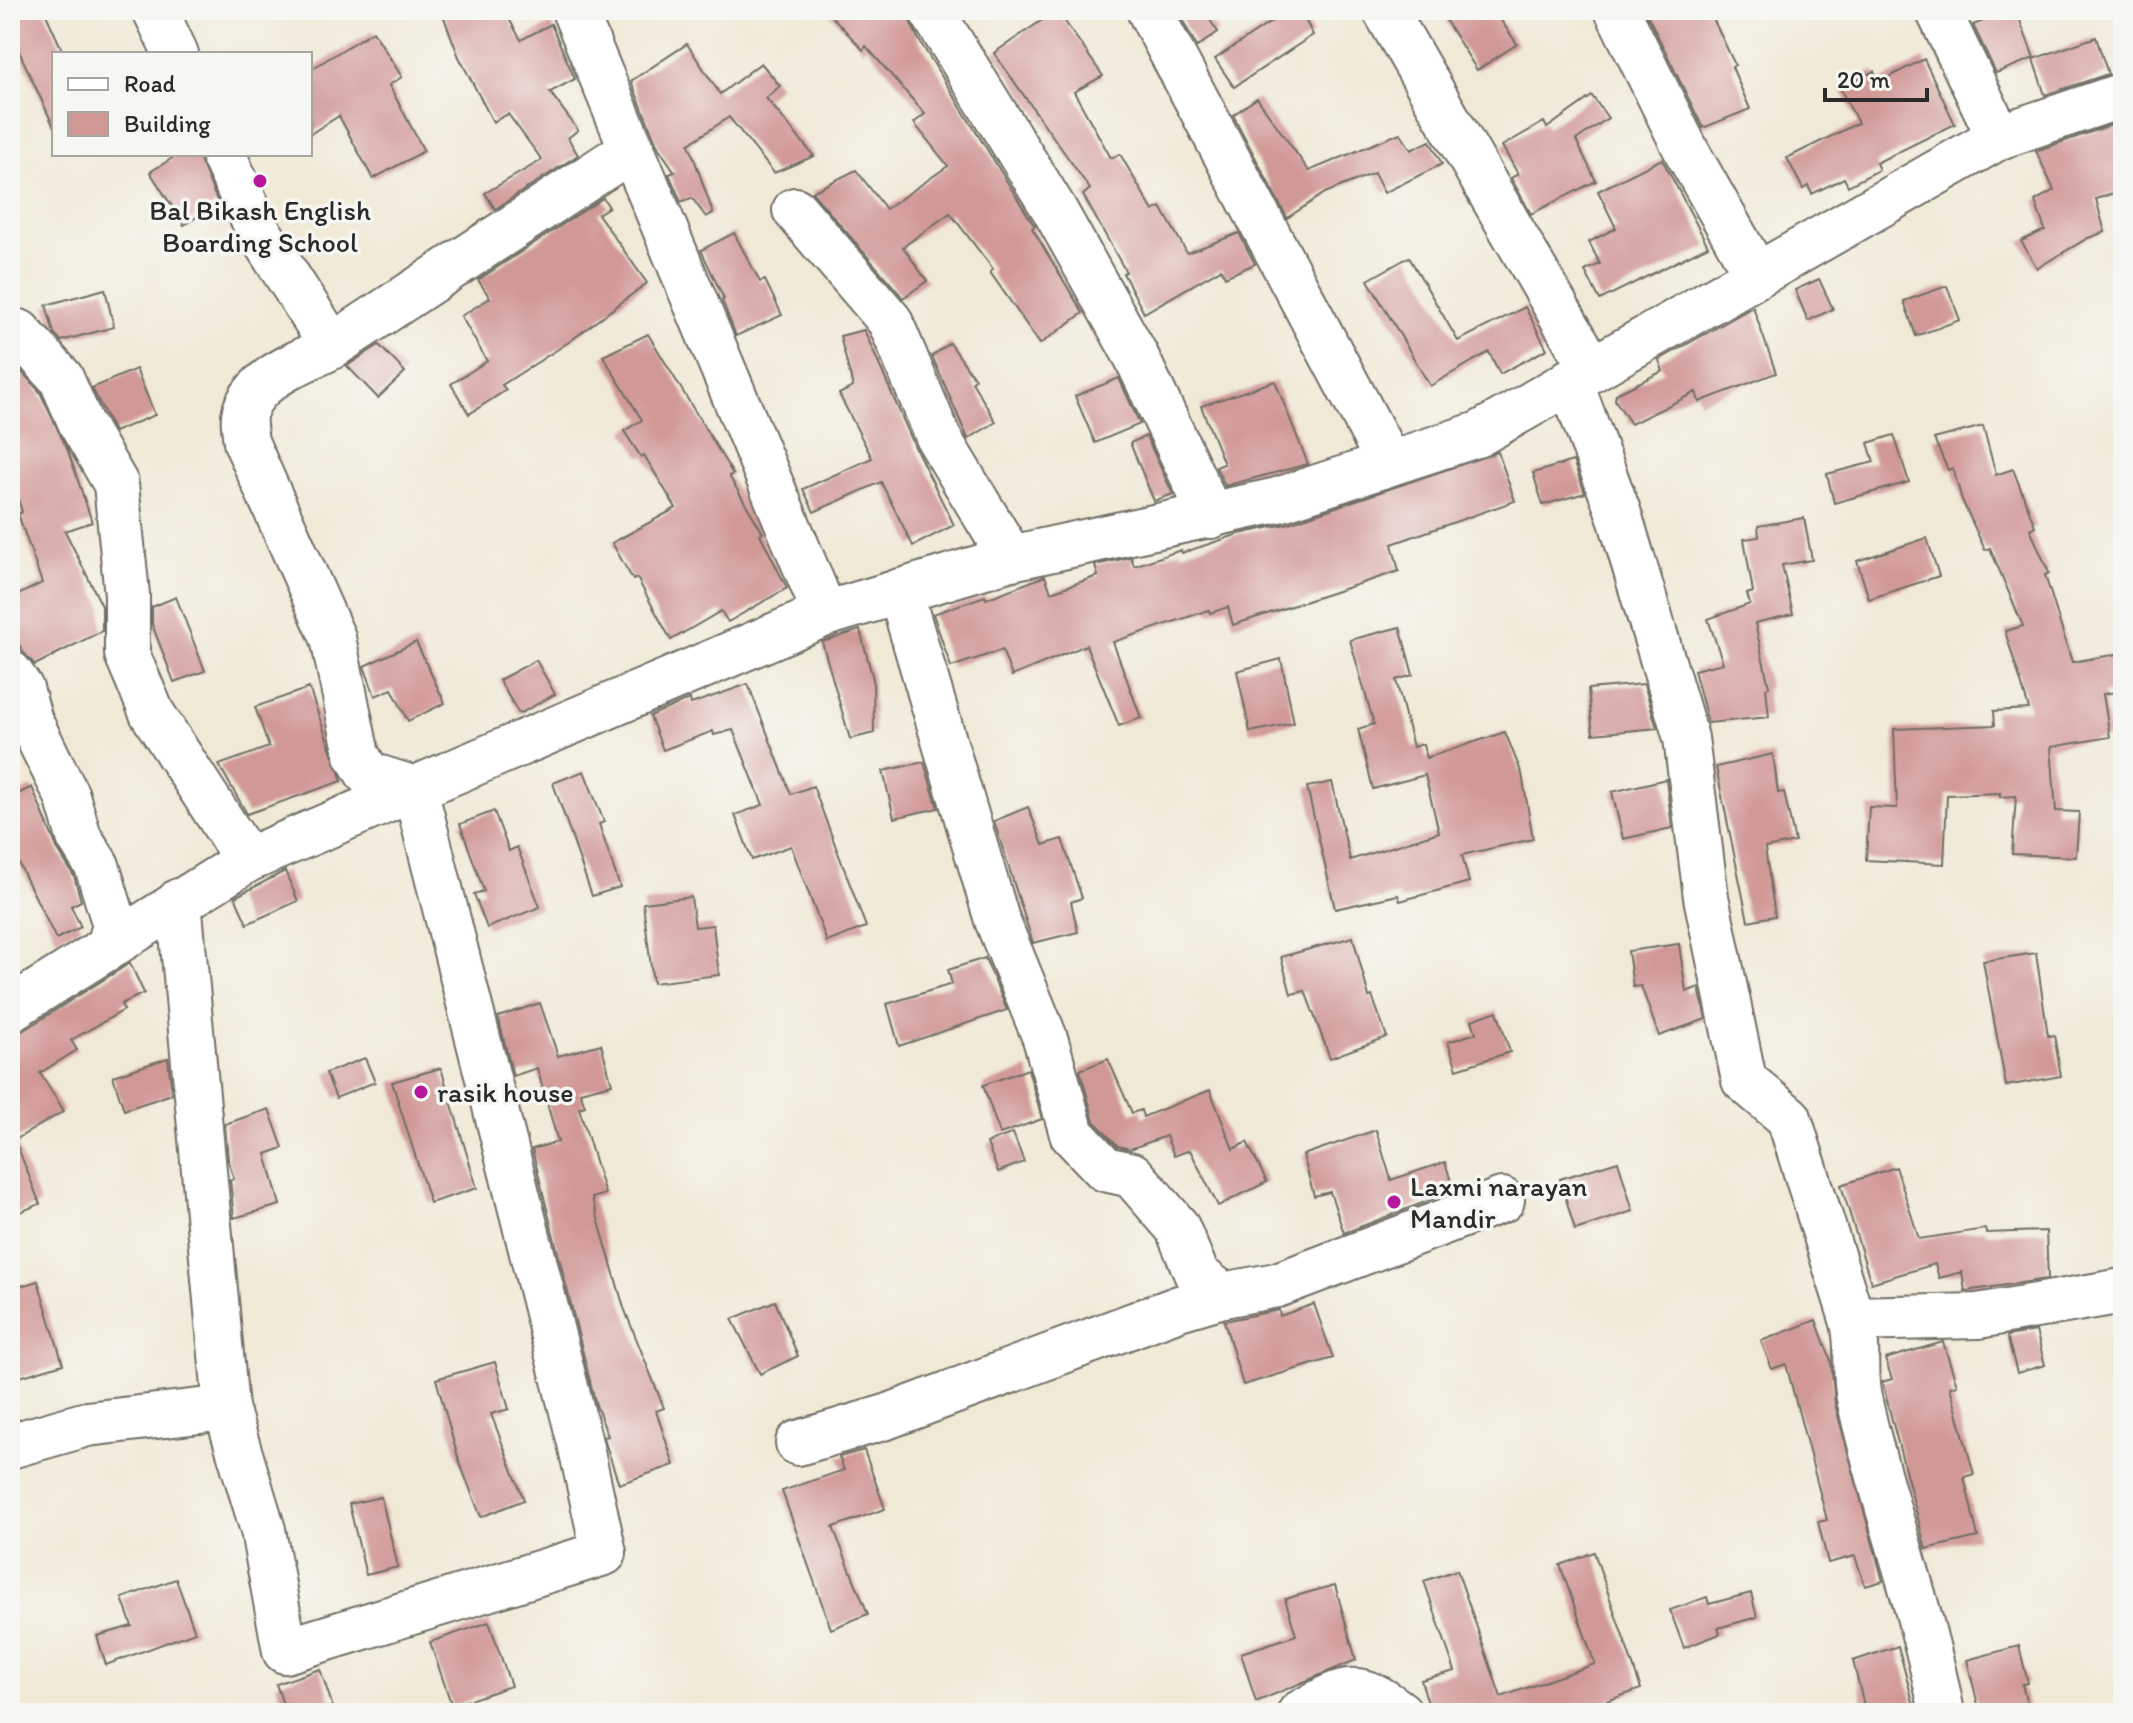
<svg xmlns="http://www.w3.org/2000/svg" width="2133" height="1723" viewBox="0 0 2133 1723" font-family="Itim,sans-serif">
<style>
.building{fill:#d19996}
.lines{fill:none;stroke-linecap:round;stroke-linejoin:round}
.minor-casing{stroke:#706e66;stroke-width:48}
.minor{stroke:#fff;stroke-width:44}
.poi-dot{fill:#b5179e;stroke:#f6f6f2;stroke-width:3}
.labels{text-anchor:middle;stroke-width:7;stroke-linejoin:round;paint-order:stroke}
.poi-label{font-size:28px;fill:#2b2b2b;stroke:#f6f6f2;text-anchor:start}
</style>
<rect width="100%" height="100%" fill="#f6f6f2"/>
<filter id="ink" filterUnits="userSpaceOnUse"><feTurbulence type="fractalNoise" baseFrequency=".0125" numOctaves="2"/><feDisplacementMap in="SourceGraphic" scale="16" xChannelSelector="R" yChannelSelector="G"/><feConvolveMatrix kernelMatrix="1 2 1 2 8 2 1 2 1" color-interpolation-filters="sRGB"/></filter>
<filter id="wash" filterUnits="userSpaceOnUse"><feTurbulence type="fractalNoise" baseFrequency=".006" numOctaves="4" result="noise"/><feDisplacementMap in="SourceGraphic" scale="32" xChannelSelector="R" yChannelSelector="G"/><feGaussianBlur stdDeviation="1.8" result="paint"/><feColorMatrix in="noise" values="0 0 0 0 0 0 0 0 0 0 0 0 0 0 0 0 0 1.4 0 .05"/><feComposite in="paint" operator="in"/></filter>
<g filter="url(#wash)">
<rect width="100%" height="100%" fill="#f0e9d5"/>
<g id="blocks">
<g class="building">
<path d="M10 10H44L64 54H54V127L10 32Z"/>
<path d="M441 10H504L521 40 551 24 575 79 550 92 578 130 568 138 578 155 495 209 485 193 542 160 508 114 493 122 459 57Z"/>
<path d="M826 10H905L919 40 1032 222 1035 226 1032 228 1083 313 1040 344 990 272 993 269 950 213 903 247 927 281 903 298 812 192 856 170 886 209 948 166 914 123 925 114 866 46 863 50Z"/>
<path d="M1057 10 1103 76 1074 92 1111 158 1120 154 1153 211 1161 207 1187 253 1239 233 1255 264 1225 277 1221 269 1144 313 1123 273 1126 272 1083 195 1090 189 994 53Z"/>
<path d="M1177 10H1203L1218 32 1197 47Z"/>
<path d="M1289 10H1300L1313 35 1234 87 1215 59Z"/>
<path d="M1439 10H1494L1517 44 1477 70Z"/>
<path d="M1645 10H1709L1735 65 1732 67 1750 109 1703 128Z"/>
<path d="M2011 10H2016L2034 58 1996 73 1973 25Z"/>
<path d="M373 31 402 77 389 85 424 151 373 179 339 116 310 134V70Z"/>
<path d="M2096 37 2108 74 2045 95 2033 59Z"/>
<path d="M687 44 720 94 761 63 780 86 766 98 814 156 774 173 729 117 689 144 713 213 706 217 692 198 681 202 669 174 675 172 658 147 631 81Z"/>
<path d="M1924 59 1955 124 1876 163 1879 170 1848 186 1844 178 1812 194 1808 186 1803 189 1787 158 1858 123 1840 88 1874 71 1879 82Z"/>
<path d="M1592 96 1608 118 1576 140 1596 181 1531 214 1511 178 1518 174 1502 146 1544 122 1547 128Z"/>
<path d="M1257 98 1309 171 1400 133 1411 150 1430 141 1442 164 1384 193 1374 173 1325 193 1287 218 1233 115Z"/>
<path d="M2123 121V190L2096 199 2105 232 2088 238 2037 268 2021 241 2045 230 2035 201 2054 190 2036 151Z"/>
<path d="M179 154H198L218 203 184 225 150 172Z"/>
<path d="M1662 159 1708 246 1600 300 1585 271 1600 264 1589 242 1616 228 1598 191Z"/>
<path d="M603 198 609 207 598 214 647 283 569 342 502 385 506 390 469 414 451 384 487 361 461 316 490 298 478 280Z"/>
<path d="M734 233 760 282 765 280 782 315 736 336 722 300 724 299 701 250Z"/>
<path d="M1409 257 1458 341 1525 307 1547 349 1500 374 1489 352 1430 386 1368 280Z"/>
<path d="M1819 279 1833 309 1808 321 1795 290Z"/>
<path d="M1947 286 1960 320 1916 336 1904 301Z"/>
<path d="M105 289 114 327 61 341 54 333 46 305Z"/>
<path d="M1753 307 1776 373 1699 402 1696 392 1631 424 1615 400 1616 394 1663 371 1659 360Z"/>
<path d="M864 330 916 449 954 525 913 546 881 482 814 512 803 489 872 458 839 394 853 387 840 336Z"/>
<path d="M648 334 733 474 729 476 763 533 760 534 787 588 728 622 721 611 671 640 637 578 633 580 612 543 676 508 644 455 641 457 624 431 642 420 603 356Z"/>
<path d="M950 343 975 379 972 382 996 422 968 439 932 356Z"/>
<path d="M379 345 405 372 378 398 347 366Z"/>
<path d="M10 359 40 392 68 451 92 522 65 531 102 606V631L35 665 23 652 10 627V599L42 583 18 514 22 512 10 474Z"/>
<path d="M136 369 155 415 114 432 92 388Z"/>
<path d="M1119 378 1140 424 1095 443 1075 396Z"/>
<path d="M1275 381 1308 464 1225 486 1216 467 1224 464 1201 406Z"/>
<path d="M1983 426 1996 475 2013 469 2035 526 2030 529 2049 573 2045 575 2072 662 2117 654 2123 691 2103 694 2110 737 2051 747 2056 811 2079 812 2076 857 2012 854 2016 796 2000 797V793L1947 795 1944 864 1866 860 1869 807 1897 808 1894 729 1995 725 1994 711 2029 709 2005 631 2023 626 1990 548 1985 550 1962 500 1953 468 1948 470 1934 439Z"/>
<path d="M1894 435 1909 482 1834 503 1827 474 1874 462 1868 443Z"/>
<path d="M1146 436 1173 494 1154 501 1130 443Z"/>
<path d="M1498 452 1515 501 1392 544 1399 571 1233 625 1228 607 1210 613 1209 610 1113 642 1141 718 1119 726 1086 645 1012 676 1002 650 951 667 933 614 985 596 986 599 1045 576 1051 592 1098 576 1095 565 1131 557 1134 566 1181 550 1182 553 1239 534 1286 524Z"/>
<path d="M1573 461 1585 493 1543 505 1533 473Z"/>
<path d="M1804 518 1812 560 1782 565 1793 614 1755 623 1769 687 1766 688 1769 717 1708 723 1694 670 1723 663 1708 619 1750 604 1747 594 1753 592 1744 539 1759 537 1758 526Z"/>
<path d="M1927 538 1939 576 1869 599 1857 561Z"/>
<path d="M176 597 205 671 174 682 152 624V607Z"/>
<path d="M1400 627 1413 675 1396 680 1413 747 1423 744 1426 758 1505 732 1522 774 1533 839 1462 855 1469 882 1400 901 1398 895 1335 909 1307 787 1332 782 1350 860 1439 832 1425 775 1373 789 1358 729 1374 724 1350 640Z"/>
<path d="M860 630 873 679 874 733 850 739 822 642Z"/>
<path d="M416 642 445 703 408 721 392 689 375 696 364 666Z"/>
<path d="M1281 659 1294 723 1250 732 1237 671Z"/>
<path d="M536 660 555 694 519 714 499 680Z"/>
<path d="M748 684 791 794 813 786 866 927 827 942 791 846 752 860 735 815 763 805 733 730 714 735 713 731 663 750 650 716 690 699 691 704Z"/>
<path d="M1644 684 1657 728 1593 734 1588 689Z"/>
<path d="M309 688 342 781 247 814 219 765 269 747 255 707Z"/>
<path d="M1773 754 1778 793 1784 792 1795 842 1765 848 1775 916 1748 921 1716 767Z"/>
<path d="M924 762 938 808 894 818 883 771Z"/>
<path d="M584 771 604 822 599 824 620 887 592 896 553 783Z"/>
<path d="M1666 779 1672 828 1623 839 1612 792Z"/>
<path d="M32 787 58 850 74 876 81 901 71 906 81 927 56 939 10 846V798Z"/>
<path d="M1028 807 1043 845 1062 839 1082 898 1071 902 1078 932 1033 943 994 821Z"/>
<path d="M494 811 509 851 517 847 540 907 487 928 474 894 484 891 460 824Z"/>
<path d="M285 871 298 901 247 924 235 897Z"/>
<path d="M691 897 695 927 713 925 719 975 653 983 643 903Z"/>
<path d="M1353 937 1369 997 1372 996 1387 1037 1330 1058 1305 991 1291 994 1281 957Z"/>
<path d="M1679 944 1686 992 1699 987 1706 1019 1659 1036 1641 986 1633 987 1628 951Z"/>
<path d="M2036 953 2048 1036 2054 1035 2061 1076 2006 1086 1983 961Z"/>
<path d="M985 958 1007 1010 899 1046 887 1004 952 984 948 970Z"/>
<path d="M130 963 144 993 121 1004 124 1010 71 1040 77 1050 40 1073 64 1111 15 1140 40 1204 10 1216V1034L16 1035Z"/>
<path d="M540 1003 558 1056 601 1044 612 1084 580 1092 585 1106 579 1108 605 1194 592 1198 624 1308 664 1408 656 1411 674 1465 619 1484 605 1442 604 1437 608 1436 596 1405 532 1149 558 1142 537 1068 513 1076 498 1017Z"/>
<path d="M1497 1011 1510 1052 1457 1069 1448 1042 1476 1033 1472 1020Z"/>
<path d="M168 1058 172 1094 124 1110 113 1076Z"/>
<path d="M365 1058 375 1082 336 1098 326 1073Z"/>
<path d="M1108 1059 1132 1113 1141 1110 1143 1117 1210 1090 1233 1149 1247 1142 1267 1182 1218 1206 1190 1150 1174 1156 1166 1136 1130 1149 1118 1146 1094 1121 1080 1070Z"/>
<path d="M441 1068 477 1188 430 1203 392 1082Z"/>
<path d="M1028 1069 1042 1119 1000 1134 983 1085Z"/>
<path d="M269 1109 283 1148 266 1154 280 1205 234 1218 230 1180 234 1179 228 1160 225 1124Z"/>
<path d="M1376 1130 1391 1180 1445 1162 1454 1191 1344 1233 1330 1192 1314 1196 1303 1155Z"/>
<path d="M1013 1133 1024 1162 998 1172 987 1143Z"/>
<path d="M1618 1161 1633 1211 1575 1230 1560 1179Z"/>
<path d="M1896 1167 1919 1239 1985 1229 1986 1233 2046 1231 2048 1279 1965 1291 1962 1272 1939 1278 1935 1264 1871 1283 1841 1185Z"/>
<path d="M38 1281 63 1364 10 1380V1289Z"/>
<path d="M775 1301 798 1356 760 1374 732 1319Z"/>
<path d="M1314 1304 1333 1358 1243 1385 1224 1321 1279 1310 1280 1316Z"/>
<path d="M1816 1320 1831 1361 1835 1404 1883 1581 1865 1586 1855 1556 1828 1563 1818 1522 1827 1520 1786 1364 1772 1369 1761 1341Z"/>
<path d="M2036 1331 2045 1365 2017 1373 2007 1336Z"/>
<path d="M1943 1342 1957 1385 1950 1387 1974 1474 1964 1477 1978 1537 1926 1549 1882 1382 1892 1379 1885 1359Z"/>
<path d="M495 1362 509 1409 491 1414 524 1500 481 1517 459 1461 436 1379Z"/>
<path d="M864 1450 885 1509 833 1527 868 1614 831 1629 782 1491 844 1470 839 1457Z"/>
<path d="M381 1497 398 1567 366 1575 349 1504Z"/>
<path d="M1594 1552 1641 1689 1573 1713H1431L1421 1680 1455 1671 1424 1581 1457 1570 1501 1697 1595 1664 1560 1565Z"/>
<path d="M176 1579 195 1632 106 1665 97 1636 132 1626 122 1598Z"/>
<path d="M1335 1585 1356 1660 1256 1702 1241 1653 1296 1635 1285 1599Z"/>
<path d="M1751 1593 1757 1617 1718 1628 1720 1634 1684 1648 1670 1610 1707 1597 1709 1604Z"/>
<path d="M489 1622 511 1686 452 1706 430 1642Z"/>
<path d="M1898 1646 1916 1713H1866L1853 1661Z"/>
<path d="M2019 1646 2028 1683 2022 1684 2029 1713H1980L1967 1660Z"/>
<path d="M320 1669 335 1713H286L276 1684Z"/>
</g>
</g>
</g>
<g filter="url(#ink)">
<use href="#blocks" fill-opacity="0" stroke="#706e66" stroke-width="2"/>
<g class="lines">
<defs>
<g id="minor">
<path d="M155 10 176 54"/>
<path d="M574 10 825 614"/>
<path d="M931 10 1054 209 1136 356 1211 516"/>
<path d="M1149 10 1389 463"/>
<path d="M1385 10 1592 369"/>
<path d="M1617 10 1687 152 1756 274"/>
<path d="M1938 10 1999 137"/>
<path d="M795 210 890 321 939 439 1011 558"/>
<path d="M10 331 19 332 61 378 81 424 116 484 127 595V654L152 713 247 860"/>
<path d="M329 348 632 149"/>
<path d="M1570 381 1619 514 1686 738 1706 897 1744 1080 1789 1118 1852 1319C1860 1345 1853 1371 1859 1398 1882 1504 1922 1606 1942 1713"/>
<path d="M900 591 997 920 1045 1038 1072 1134 1105 1169 1132 1175 1177 1227 1197 1275 1223 1295 1277 1285 1502 1200"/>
<path d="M10 673 21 689 30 721 67 796 79 837 97 866 115 925 110 943"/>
<path d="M179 901 226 1408"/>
<path d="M10 1009 247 860 825 614 1011 558 1278 500 1479 434 1999 137 2123 95"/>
<path d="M1852 1319 1978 1316 2123 1291"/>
<path d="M798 1443 886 1417 1179 1308 1223 1295"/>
<path d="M10 1446 87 1424 226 1408 263 1530 285 1651 604 1553 580 1443 415 789 368 774 357 755 333 638 246 442C245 432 242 420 245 411 255 378 301 362 329 348L320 327 259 232 223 154"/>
<path d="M1300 1713C1345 1688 1356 1679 1400 1713"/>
</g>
</defs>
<use href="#minor" class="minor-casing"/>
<use href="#minor" class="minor"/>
</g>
</g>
<g class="poi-dot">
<circle cx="260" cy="181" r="8"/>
<circle cx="421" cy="1092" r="8"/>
<circle cx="1394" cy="1202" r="8"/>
</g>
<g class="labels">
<g class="poi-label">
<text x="260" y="220" text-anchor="middle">Bal Bikash English<tspan x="260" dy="32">Boarding School</tspan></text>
<text x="437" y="1102">rasik house</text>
<text x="1410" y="1196">Laxmi narayan<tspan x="1410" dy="32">Mandir</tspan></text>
</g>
</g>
<rect width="2133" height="1723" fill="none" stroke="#f6f6f2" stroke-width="40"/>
<rect x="52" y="52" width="260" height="104" fill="#f6f6f2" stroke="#a5a5a2" stroke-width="2"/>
<rect x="68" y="78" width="40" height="12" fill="#ffffff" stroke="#a5a5a2" stroke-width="2"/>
<text x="124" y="92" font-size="24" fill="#2b2b2b">Road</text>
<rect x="68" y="112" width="40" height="24" fill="#d19996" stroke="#a5a5a2" stroke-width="2"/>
<text x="124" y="132" font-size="24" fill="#2b2b2b">Building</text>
<path d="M1825 88v12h102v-12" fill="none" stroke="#2b2b2b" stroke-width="4"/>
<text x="1837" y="88" font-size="24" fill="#2b2b2b" stroke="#f6f6f2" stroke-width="6" paint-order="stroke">20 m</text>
</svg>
